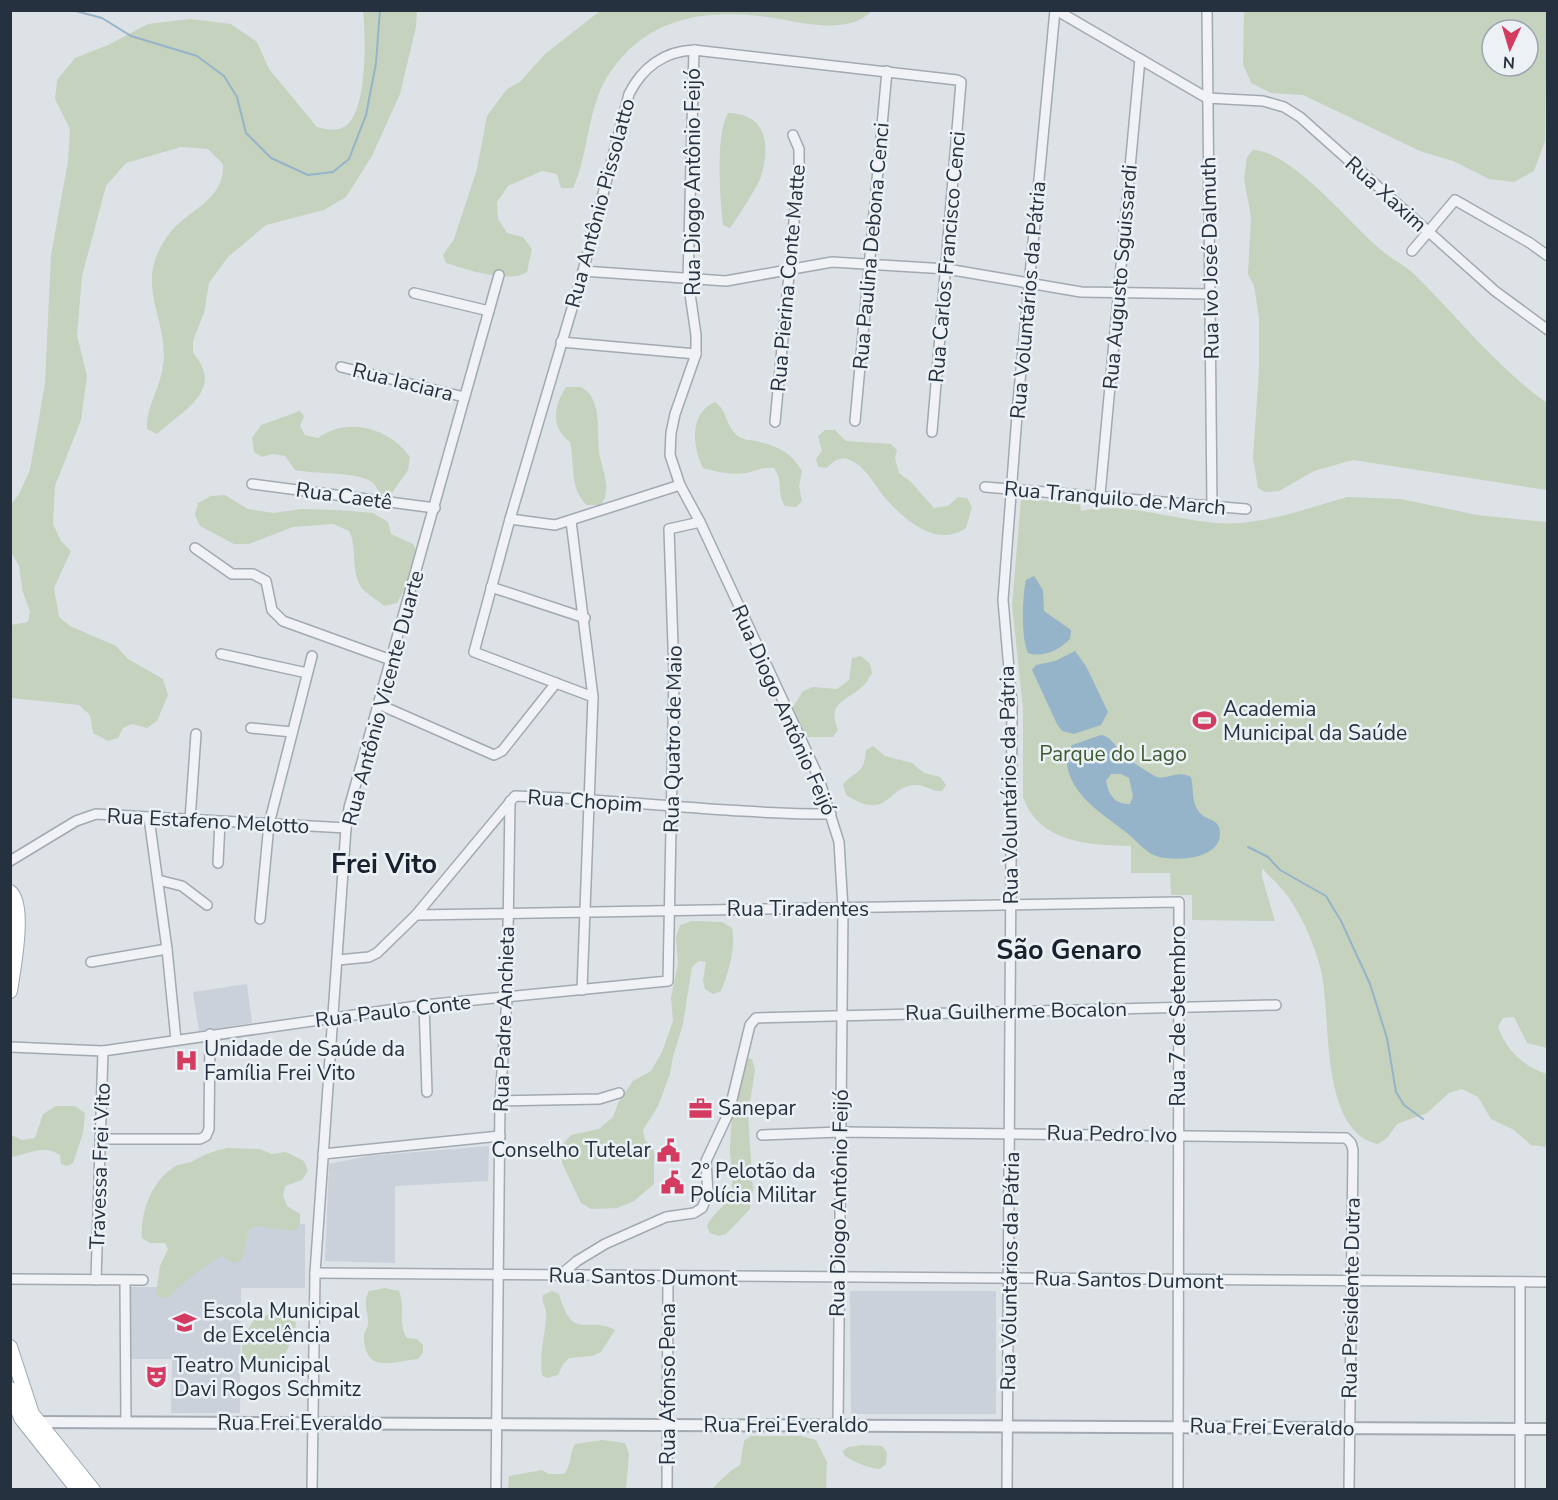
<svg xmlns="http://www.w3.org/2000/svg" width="1558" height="1500" viewBox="0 0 1558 1500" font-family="'Nunito Sans',sans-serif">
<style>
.built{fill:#cbd1da}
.green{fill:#c5d2be;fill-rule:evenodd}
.water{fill:#96b4c9;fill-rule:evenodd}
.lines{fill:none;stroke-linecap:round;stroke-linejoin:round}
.stream{stroke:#96b4c9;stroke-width:2}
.minor-casing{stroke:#a2a9b1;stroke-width:12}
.tertiary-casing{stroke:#a2a9b1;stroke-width:14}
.primary-casing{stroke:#9ca8b4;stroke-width:16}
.minor{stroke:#f0f2f6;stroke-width:9}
.tertiary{stroke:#f0f2f6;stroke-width:10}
.primary{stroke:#fff;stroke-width:14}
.labels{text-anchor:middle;stroke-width:5;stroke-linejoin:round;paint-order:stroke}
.street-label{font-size:21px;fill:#26313f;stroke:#ecf1f5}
.poi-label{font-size:21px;fill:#26313f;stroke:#ecf1f5;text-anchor:start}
.park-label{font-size:21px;fill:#3e5b33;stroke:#ecf1f5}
.district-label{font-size:27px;font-weight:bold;fill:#18222f;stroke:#ecf1f5}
</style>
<rect width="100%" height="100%" fill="#dde2e7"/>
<g class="built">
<path d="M247 984 252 1023 199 1031 193 992Z"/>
<path d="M489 1146 488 1181 395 1186V1263L325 1261 329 1164 368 1156Z"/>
<path d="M243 1224H305V1288H241L240 1413H171L172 1359H130V1287H159Z"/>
<path d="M850 1291H996V1414H851Z"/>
</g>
<g class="green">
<path d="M363 11H417L416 27 400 94 372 156 346 197 324 210 266 225 228 257 209 283 204 313 193 341V353C226 390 182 411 157 434L147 429C146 408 158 392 162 371 173 320 129 287 169 234 188 209 225 201 223 164L208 149 181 147 126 163 106 186 82 276 77 335 87 376 81 420 55 486 53 524 61 541 71 551 54 588 59 617 70 626 116 646 128 659 163 679 168 695 157 721 147 728 132 724 123 728 118 738 108 741 93 733 90 715 79 705 11 698V625L28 622 30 611 23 593 19 566 11 552V505L19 494 30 470 45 383 51 255 68 161 70 129 55 99 57 80 75 58 108 45 148 24 190 19 231 24 257 42 269 69 317 127C328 130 339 132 348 124 367 107 366 35 363 11Z"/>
<path d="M600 11H872C845 37 799 21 767 17 705 9 649 17 611 71 587 104 590 151 573 188H561L557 174 542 171 508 186 497 202 498 219 507 233 523 237 532 249 527 272C510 284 465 269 446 263L443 255 454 239 477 169 487 116 507 89 520 82 545 54Z"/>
<path d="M1244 11H1547L1545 141 1534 171 1514 182 1489 179 1453 161 1420 151 1303 95 1271 93 1251 83 1243 64ZM1492 30H1528V66H1492Z"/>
<path d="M728 113C768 114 771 147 760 179 757 187 736 220 730 228L723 225C720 199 715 135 728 113Z"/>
<path d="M1253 150C1292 151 1351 225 1380 249 1390 258 1403 264 1413 273 1457 316 1497 368 1547 403V490L1353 460 1314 471 1279 491 1265 492 1258 488 1253 458 1259 369V317L1254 286 1248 274 1251 217 1244 179 1247 157Z"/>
<path d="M566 387H581C584 389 589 392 591 396 601 413 597 434 599 451 601 469 613 488 601 505H587C569 489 575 464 570 442 550 427 554 406 566 387Z"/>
<path d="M715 402C728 411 725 426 738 436 743 440 750 440 756 441 777 446 791 452 802 471L799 486 802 501 796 507 785 506C776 491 784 484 774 468 762 467 756 471 746 473 731 475 717 472 703 468 692 445 689 414 715 402Z"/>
<path d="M300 411 304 416 300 426 305 435 318 438C347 416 390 428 410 457L408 470 392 493 380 494C378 490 376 485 372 482 359 472 314 474 295 470L285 456 273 454 262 457 254 452 252 438 261 425Z"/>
<path d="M825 430H835L846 441 891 444 897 450 895 458 899 473 911 482 934 508 948 506 958 497 967 498 972 507 966 528C937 548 906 521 886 499 875 486 865 464 847 459 838 457 832 463 827 468L818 467 816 459 822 451 818 436Z"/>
<path d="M225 495 248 509 274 513 301 509 339 510 373 513 388 522 391 534 413 544 417 553 404 590 397 603 384 606C378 600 366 594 361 587 350 569 358 548 349 531L333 524 293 527 249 544H234L200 526 195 515 198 503 211 496Z"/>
<path d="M1347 497 1401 499 1477 515 1547 522V1048L1527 1043 1514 1017 1503 1018 1498 1027C1507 1051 1523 1066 1547 1074V1147L1531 1145 1514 1130 1491 1119 1478 1097 1462 1089 1449 1093 1427 1113 1397 1124 1387 1138 1378 1144C1320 1132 1331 1020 1322 975 1320 964 1315 951 1311 940 1306 926 1296 908 1287 895 1281 886 1270 878 1262 868V877L1275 921 1192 920V895H1171L1170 873H1131V846C1089 845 1039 843 1023 797V709L1012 605 1021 499 1080 503 1081 511C1133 500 1188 527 1240 523 1276 520 1312 507 1347 497Z"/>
<path d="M861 656 870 664 872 673C869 677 867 682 864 685 849 701 826 700 838 730L833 737H806L795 720 792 709 803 691 813 687 837 689 849 680 852 658Z"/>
<path d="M873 746 885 756 912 763 924 773 940 777 946 785 942 791C932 792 925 784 914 785 886 787 889 822 846 795L843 784C858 769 864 774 866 750Z"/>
<path d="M692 921 722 922 732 928C736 948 729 971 721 991L713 994 705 989 703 980 706 962 699 961 692 967 683 1024 673 1057 670 1074 658 1106 643 1130 645 1140 654 1151V1184L634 1201 617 1208 591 1209 581 1203 562 1163V1145L571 1135 599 1129 613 1117 618 1103 633 1081 651 1071 662 1052 673 1021 671 998 678 963 676 937 680 925Z"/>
<path d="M748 1058 752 1059 755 1070 748 1115 753 1190 750 1209 726 1234 719 1236 710 1233 707 1226C714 1211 729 1205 732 1188 734 1176 730 1162 730 1150 731 1127 734 1076 748 1058Z"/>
<path d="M56 1106H75L85 1113 83 1133 73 1163 67 1166 61 1164 60 1155C43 1144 29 1154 11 1157V1135L22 1140 35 1138 43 1114Z"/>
<path d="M227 1148 259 1149 272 1154 286 1152 304 1161 308 1171 302 1180 285 1186 283 1195 287 1206 300 1214V1224L295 1231 255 1226 248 1232 242 1260 232 1263 223 1256C213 1258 173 1290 168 1298H160L156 1293 160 1266 168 1249 165 1243H150L142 1238C140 1213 152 1179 176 1166 181 1163 188 1164 193 1161 205 1154 214 1151 227 1148Z"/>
<path d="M385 1288 399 1291C406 1307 397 1323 407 1338L417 1339 423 1345V1353L418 1359C393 1361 365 1375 364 1337 364 1332 367 1329 368 1324 369 1312 362 1302 369 1291Z"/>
<path d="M552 1291 559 1294C573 1343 587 1315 615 1330L601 1352 592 1356 569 1358 563 1364 558 1375 547 1378 542 1375C539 1349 546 1336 546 1313 546 1306 541 1302 543 1295Z"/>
<path d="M274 1314 296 1322C296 1339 284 1350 282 1367L275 1372 248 1371 242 1365V1338L256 1317Z"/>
<path d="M751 1436H801L816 1440 827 1462 826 1489H712C722 1479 728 1472 740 1465L744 1441Z"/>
<path d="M602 1440 625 1443 629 1454 626 1489H508L509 1476 542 1470 549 1474H564C572 1465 569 1454 575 1444Z"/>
<path d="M862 1445 882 1446 887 1452 886 1464 880 1469C869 1468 852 1462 844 1455L843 1451 848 1447Z"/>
</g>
<g class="water">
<path d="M1034 576 1043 590 1044 611 1071 630 1070 639C1059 650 1044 658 1028 653 1021 638 1022 597 1026 580Z"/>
<path d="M1075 651 1086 666 1108 712 1101 725 1074 734 1062 731 1057 724 1032 670 1036 665 1055 661Z"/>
<path d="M1101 735C1114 737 1117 752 1128 759 1137 765 1146 771 1155 776 1165 782 1176 769 1191 777 1194 789 1191 801 1199 812 1206 821 1220 818 1220 833 1221 860 1174 862 1156 856 1145 852 1136 840 1127 833 1099 811 1066 793 1066 754L1072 745ZM1111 774H1121L1129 778 1133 796 1130 804C1115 804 1109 796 1106 781Z"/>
</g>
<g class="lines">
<g class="stream">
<path d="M72 10 102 18 131 36 197 56 224 76 237 97 246 133 271 158 308 175 333 172 349 159 366 115 376 63 380 10"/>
<path d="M1248 847 1268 857 1280 870 1326 896 1341 921 1370 984 1387 1038 1396 1092 1404 1105 1423 1119"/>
</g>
<defs>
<g id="minor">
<path d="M1056 10 1207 98 1263 101 1284 107 1300 117 1495 291 1548 330"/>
<path d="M1207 10 1212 506"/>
<path d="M694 50 688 280 696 335V354L675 414 671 433 670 455 680 485 700 522 818 776 839 842 843 909 838 1425"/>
<path d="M1412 251 1455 200 1530 243 1548 256"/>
<path d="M583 271 726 281 832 262 947 269 1081 292 1211 294"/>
<path d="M414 293 489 311"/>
<path d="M561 342 696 354"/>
<path d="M341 367 464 397"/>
<path d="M855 421 887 71"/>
<path d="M775 422 799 169V149L793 135"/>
<path d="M252 484 435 508"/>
<path d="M985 487 1246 509"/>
<path d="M1100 495 1140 59"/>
<path d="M510 519 555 525 680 485"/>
<path d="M571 521 593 697 582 990"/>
<path d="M195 548 232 574H253L266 581 272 610 283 621 391 660"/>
<path d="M491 587 585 618"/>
<path d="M221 654 307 673"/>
<path d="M593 697 474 652 510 519 583 271 629 94C642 68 664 51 694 50L957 80 961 82 932 432"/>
<path d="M378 704 494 755 502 751 556 683"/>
<path d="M251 728 292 732"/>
<path d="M149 818 167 949 176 1040"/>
<path d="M190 820 196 734"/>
<path d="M10 861 76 821 96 814 346 828"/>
<path d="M218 863 220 822"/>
<path d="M158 880 182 886 207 905"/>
<path d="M416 915 1179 902 1178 1490"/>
<path d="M260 919 269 824 312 656"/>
<path d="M338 960 369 957 377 953 416 915 515 796C621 799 725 814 831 814"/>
<path d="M91 962 167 949"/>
<path d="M424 1005 427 1092"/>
<path d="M10 1047 103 1051 424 1005 668 981 674 675 669 529 700 522"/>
<path d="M500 1101 599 1099 619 1093"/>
<path d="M762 1135 840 1132 1346 1138 1351 1143 1353 1150 1349 1490"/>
<path d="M102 1139H200L206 1136 209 1129 210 1034"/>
<path d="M323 1154 500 1136"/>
<path d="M315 1273C726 1278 1137 1281 1548 1282"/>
<path d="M559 1276 577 1261 605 1244 666 1217 694 1213 702 1208 708 1194 706 1161 729 1112 750 1025 756 1018 1276 1005"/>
<path d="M10 1279 143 1280"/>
<path d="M96 1280 103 1051"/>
<path d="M125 1281 126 1422"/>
<path d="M312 1490 315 1273 346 828 349 808 499 275"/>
<path d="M496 1490 500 1101 507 998 510 801"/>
<path d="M667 1490 668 1278"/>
<path d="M1007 1490 1012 704 1003 600 1018 402 1055 10"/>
<path d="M1520 1490V1282"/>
</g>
<path id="tertiary" d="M33 1422 1548 1429"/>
<g id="primary">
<path d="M10 892C26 904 13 971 10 991"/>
<path d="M10 1347 32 1414 93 1490"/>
<path d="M10 1389 21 1418 78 1490"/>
</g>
</defs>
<use href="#minor" class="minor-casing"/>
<use href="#tertiary" class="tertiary-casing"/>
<use href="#primary" class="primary-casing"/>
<use href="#minor" class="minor"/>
<use href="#tertiary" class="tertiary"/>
<use href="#primary" class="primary"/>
</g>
<defs>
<symbol id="stadium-bare" viewBox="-9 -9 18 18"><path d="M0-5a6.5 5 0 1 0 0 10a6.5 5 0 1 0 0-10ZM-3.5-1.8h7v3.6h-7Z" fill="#d33b61" stroke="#ecf1f5" stroke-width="2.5" paint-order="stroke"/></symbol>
<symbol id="hospital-bare" viewBox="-9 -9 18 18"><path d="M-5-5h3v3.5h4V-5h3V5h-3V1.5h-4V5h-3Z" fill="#d33b61" stroke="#ecf1f5" stroke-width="2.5" paint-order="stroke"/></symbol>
<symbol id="office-bare" viewBox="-9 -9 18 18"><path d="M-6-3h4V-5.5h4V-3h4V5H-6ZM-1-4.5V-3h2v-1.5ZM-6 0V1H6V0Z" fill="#d33b61" stroke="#ecf1f5" stroke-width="2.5" paint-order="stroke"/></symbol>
<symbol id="civic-bare" viewBox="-9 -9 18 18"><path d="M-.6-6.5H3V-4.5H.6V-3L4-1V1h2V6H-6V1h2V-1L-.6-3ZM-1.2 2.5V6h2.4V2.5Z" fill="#d33b61" stroke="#ecf1f5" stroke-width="2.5" paint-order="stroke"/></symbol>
<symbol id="school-bare" viewBox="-9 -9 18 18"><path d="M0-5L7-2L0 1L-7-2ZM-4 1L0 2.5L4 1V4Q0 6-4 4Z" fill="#d33b61" stroke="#ecf1f5" stroke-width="2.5" paint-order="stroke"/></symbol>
<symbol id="theatre-bare" viewBox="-9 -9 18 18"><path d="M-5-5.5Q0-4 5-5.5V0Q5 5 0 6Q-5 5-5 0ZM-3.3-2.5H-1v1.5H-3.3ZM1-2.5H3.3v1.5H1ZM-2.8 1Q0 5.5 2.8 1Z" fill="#d33b61" stroke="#ecf1f5" stroke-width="2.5" paint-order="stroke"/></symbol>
</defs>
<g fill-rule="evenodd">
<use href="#stadium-bare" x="1188" y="704" width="33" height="33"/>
<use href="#hospital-bare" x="170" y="1044" width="33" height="33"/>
<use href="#office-bare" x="684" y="1092" width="33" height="33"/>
<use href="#civic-bare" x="652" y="1134" width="33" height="33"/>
<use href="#civic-bare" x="656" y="1166" width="33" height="33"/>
<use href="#school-bare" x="168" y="1306" width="33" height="33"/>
<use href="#theatre-bare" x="140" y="1360" width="33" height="33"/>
</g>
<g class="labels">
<g class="street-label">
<text transform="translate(693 182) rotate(-90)" y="7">Rua Diogo Antônio Feijó</text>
<text transform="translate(1386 194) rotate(42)" y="7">Rua Xaxim</text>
<text transform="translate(600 203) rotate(-75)" y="7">Rua Antônio Pissolatto</text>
<text transform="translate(871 246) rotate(-85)" y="7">Rua Paulina Debona Cenci</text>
<text transform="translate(947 257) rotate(-85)" y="7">Rua Carlos Francisco Cenci</text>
<text transform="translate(1210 258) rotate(-91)" y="7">Rua Ivo José Dalmuth</text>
<text transform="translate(1120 277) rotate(-85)" y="7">Rua Augusto Sguissardi</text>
<text transform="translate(788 278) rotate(-85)" y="7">Rua Pierina Conte Matte</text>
<text transform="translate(1028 300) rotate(-85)" y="7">Rua Voluntários da Pátria</text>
<text transform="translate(403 382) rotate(14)" y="7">Rua Iaciara</text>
<text transform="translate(344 496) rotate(8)" y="7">Rua Caetê</text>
<text transform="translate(1115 498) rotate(5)" y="7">Rua Tranquilo de March</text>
<text transform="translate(383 698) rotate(-75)" y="7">Rua Antônio Vicente Duarte</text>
<text transform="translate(784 710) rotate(66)" y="7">Rua Diogo Antônio Feijó</text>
<text transform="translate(673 739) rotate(-89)" y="7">Rua Quatro de Maio</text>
<text transform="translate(1009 785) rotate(-91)" y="7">Rua Voluntários da Pátria</text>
<text transform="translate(585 801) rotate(4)" y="7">Rua Chopim</text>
<text transform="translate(208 821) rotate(3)" y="7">Rua Estafeno Melotto</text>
<text x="798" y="916">Rua Tiradentes</text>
<text transform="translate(393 1011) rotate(-7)" y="7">Rua Paulo Conte</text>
<text transform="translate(1016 1011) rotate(-1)" y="7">Rua Guilherme Bocalon</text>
<text transform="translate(1178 1016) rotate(-90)" y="7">Rua 7 de Setembro</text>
<text transform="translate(504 1019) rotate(-88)" y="7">Rua Padre Anchieta</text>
<text transform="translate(1112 1134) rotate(1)" y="7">Rua Pedro Ivo</text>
<text transform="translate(100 1166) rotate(-88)" y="7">Travessa Frei Vito</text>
<text transform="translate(839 1203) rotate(-89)" y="7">Rua Diogo Antônio Feijó</text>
<text transform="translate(1010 1271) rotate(-89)" y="7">Rua Voluntários da Pátria</text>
<text transform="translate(643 1277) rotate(1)" y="7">Rua Santos Dumont</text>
<text transform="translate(1129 1280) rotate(1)" y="7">Rua Santos Dumont</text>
<text transform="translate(1351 1298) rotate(-89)" y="7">Rua Presidente Dutra</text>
<text transform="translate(668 1384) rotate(-90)" y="7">Rua Afonso Pena</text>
<text x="300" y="1430">Rua Frei Everaldo</text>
<text x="786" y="1432">Rua Frei Everaldo</text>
<text transform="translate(1272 1427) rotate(1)" y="7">Rua Frei Everaldo</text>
</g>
<g class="poi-label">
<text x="1223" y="716">Academia<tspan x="1223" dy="24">Municipal da Saúde</tspan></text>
<text x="204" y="1056">Unidade de Saúde da<tspan x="204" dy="24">Família Frei Vito</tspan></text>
<text x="718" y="1115">Sanepar</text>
<text x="651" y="1157" text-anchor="end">Conselho Tutelar</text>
<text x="690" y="1178">2º Pelotão da<tspan x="690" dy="24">Polícia Militar</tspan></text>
<text x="203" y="1318">Escola Municipal<tspan x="203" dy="24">de Excelência</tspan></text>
<text x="174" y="1372">Teatro Municipal<tspan x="174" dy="24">Davi Rogos Schmitz</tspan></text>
</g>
<g class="park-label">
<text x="1113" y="761">Parque do Lago</text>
</g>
<g class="district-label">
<text x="384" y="873">Frei Vito</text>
<text x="1069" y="959">São Genaro</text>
</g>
</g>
<rect width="1558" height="1500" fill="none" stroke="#26313f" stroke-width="24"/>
<g transform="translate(1510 48) rotate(184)"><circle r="28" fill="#ecf1f5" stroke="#9da4ac" stroke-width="1.5"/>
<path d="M0-4.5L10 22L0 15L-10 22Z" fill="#d33b61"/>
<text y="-9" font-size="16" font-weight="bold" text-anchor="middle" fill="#26313f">N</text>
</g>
</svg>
